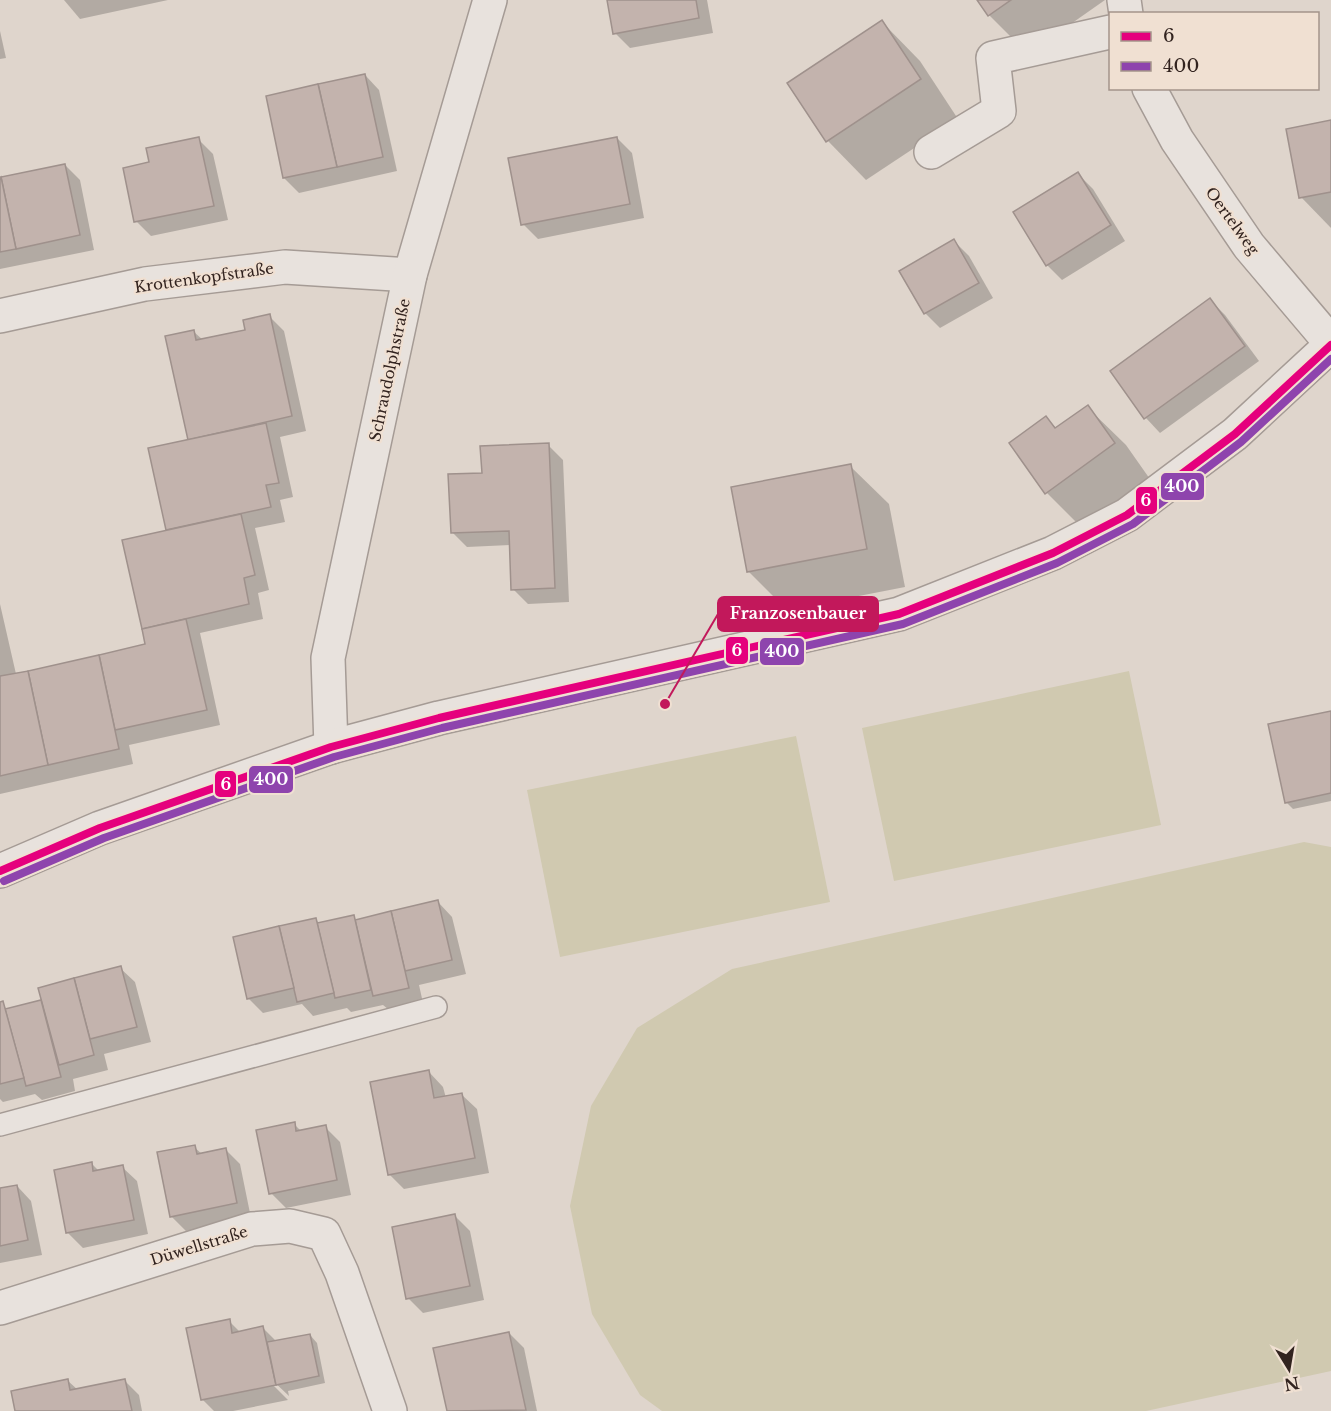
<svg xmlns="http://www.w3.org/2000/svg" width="1331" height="1411" viewBox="0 0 1331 1411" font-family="'Libre Baskerville',serif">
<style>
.green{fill:#d0c9b0}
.shadow{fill:#0003}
.building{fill:#c3b3ad;stroke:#9f918c;stroke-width:1.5}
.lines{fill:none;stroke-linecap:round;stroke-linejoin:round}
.service-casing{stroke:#a59b95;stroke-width:24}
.minor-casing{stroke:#a59b95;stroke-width:36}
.service{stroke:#e8e2dd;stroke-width:21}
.minor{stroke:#e8e2dd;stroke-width:33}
.bus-1-casing{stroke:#f0e0d2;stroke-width:12}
.bus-2-casing{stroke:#f0e0d2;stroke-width:12}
.bus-1{stroke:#e5007d;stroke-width:8}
.bus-2{stroke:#8e44ad;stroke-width:8}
.labels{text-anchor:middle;stroke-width:4.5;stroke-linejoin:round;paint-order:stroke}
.street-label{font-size:15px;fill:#32231f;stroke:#f0e0d2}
.leader{fill:none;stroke:#c2185b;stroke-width:2}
.callout-dot{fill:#c2185b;stroke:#f0e0d2;stroke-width:2}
.callout{fill:#c2185b;stroke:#c2185b;stroke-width:2}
.callout-label{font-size:16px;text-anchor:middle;font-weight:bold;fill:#fff}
.line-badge{stroke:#f0e0d2;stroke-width:2}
.badge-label{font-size:16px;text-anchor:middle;font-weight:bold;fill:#fff}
</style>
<rect width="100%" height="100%" fill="#dfd5cc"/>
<g class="green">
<path d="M1129 671 1161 825 894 881 862 728Z"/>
<path d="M796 736 830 902 560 957 527 790Z"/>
<path d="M1304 842 1331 847V1371L1146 1411H662L640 1395 592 1314 570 1206 591 1106 637 1028 732 969Z"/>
</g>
<g class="shadow">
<path d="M64 0H168L80 19Z"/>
<path d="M609 0H707L713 33 630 48 615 33Z"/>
<path d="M979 0H1105L1028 54 989 15Z"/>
<path d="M882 22 920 61 958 119 866 180 828 141 789 84Z"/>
<path d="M0 31 6 58 0 59Z"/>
<path d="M365 75 379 90 397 171 299 193 284 178Z"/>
<path d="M1331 122V228L1301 197Z"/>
<path d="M617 138 632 153 644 218 538 239 523 224Z"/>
<path d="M198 139 213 154 228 220 151 236 136 221 151 163Z"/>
<path d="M65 165 80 180 94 250 0 269V179Z"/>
<path d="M1078 174 1093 189 1125 241 1062 280 1047 265Z"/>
<path d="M954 241 969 256 993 298 940 328 925 313Z"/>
<path d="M1210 300 1225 315 1259 361 1160 433 1146 418 1112 371Z"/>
<path d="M269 316 284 331 306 431 280 437 293 497 280 500 285 522 255 528 269 590 258 593 263 619 200 633 220 725 129 745 133 764 0 794V604L16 674 147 646 124 541 168 532 150 450 190 441 194 332 203 340 247 331Z"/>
<path d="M1087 407 1126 445 1152 482 1085 531 1047 493 1011 444 1046 418 1057 429Z"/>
<path d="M548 445 563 460 569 602 528 604 513 589 511 545 467 547 452 532 483 474Z"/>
<path d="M850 466 889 504 905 587 787 610 748 571Z"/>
<path d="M1331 713V801L1293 809 1286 802Z"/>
<path d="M438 902 452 917 466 974 419 985 423 1003 389 1010 383 1005 351 1012 347 1008 313 1016 302 1004 263 1013 248 998 316 920 320 924 353 916 357 921Z"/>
<path d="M120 968 135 982 151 1042 104 1054 108 1070 73 1079 75 1091 42 1100 35 1094 3 1102 0 1099V1004L9 1010 43 1001 40 989Z"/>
<path d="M429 1072 443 1087 446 1098 462 1095 477 1109 489 1173 404 1189 389 1174Z"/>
<path d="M294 1124 302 1132 325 1127 340 1142 351 1195 286 1208 271 1193Z"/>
<path d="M194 1147 202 1154 225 1149 240 1164 251 1218 186 1231 171 1216Z"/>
<path d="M91 1163 99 1171 122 1167 137 1181 148 1234 83 1248 68 1233 55 1171Z"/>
<path d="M17 1186 31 1201 42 1255 0 1263V1190Z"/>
<path d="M455 1216 470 1231 484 1300 423 1313 408 1298Z"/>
<path d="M229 1321 241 1333 263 1328 277 1342 310 1335 317 1343 325 1383 288 1391 289 1396 271 1379 269 1381 288 1400 233 1411H214L202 1399Z"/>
<path d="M509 1333 524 1348 537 1411H449L435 1349Z"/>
<path d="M124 1380 139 1395 142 1411H17L68 1381 78 1390Z"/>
</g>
<g class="building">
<path d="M607 0H696L699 18 613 34Z"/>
<path d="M977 0H1011L988 16Z"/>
<path d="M882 20 921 79 826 142 787 83Z"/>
<path d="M365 74 383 157 337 167 318 84Z"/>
<path d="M318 84 337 167 283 178 266 96Z"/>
<path d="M1331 120V192L1299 198 1286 129Z"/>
<path d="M199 137 214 206 134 222 123 168 149 162 146 148Z"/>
<path d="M617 137 630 204 521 225 508 158Z"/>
<path d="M65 164 80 235 16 249 1 177Z"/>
<path d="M1078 172 1111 225 1046 266 1013 212Z"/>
<path d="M1 177 16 249 0 252V178Z"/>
<path d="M954 239 979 283 924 314 899 271Z"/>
<path d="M1210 298 1245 346 1144 419 1110 371Z"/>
<path d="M270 314 292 416 188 440 165 336 194 330 196 340 245 330 243 320Z"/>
<path d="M1088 405 1115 443 1045 494 1009 443 1046 416 1055 428Z"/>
<path d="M266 423 279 483 266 485 271 507 166 530 148 448Z"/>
<path d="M549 443 555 588 511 590 509 531 451 533 448 474 482 473 480 446Z"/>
<path d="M851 464 867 549 747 572 731 487Z"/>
<path d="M241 514 255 575 244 578 249 604 142 629 122 540Z"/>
<path d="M186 619 207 710 115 730 99 655 145 644 142 629Z"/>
<path d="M99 655 119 749 48 765 28 671Z"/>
<path d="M28 671 48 765 0 776V676Z"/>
<path d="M1331 711V793L1285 803 1268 724Z"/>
<path d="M438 900 452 960 405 971 391 911Z"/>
<path d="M391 911 409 988 373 996 355 920Z"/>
<path d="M354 915 371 990 335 998 317 923Z"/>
<path d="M316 918 334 993 297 1002 279 926Z"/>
<path d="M279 926 294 988 247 999 233 937Z"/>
<path d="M121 966 137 1027 90 1039 74 978Z"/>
<path d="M74 978 94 1055 59 1065 38 988Z"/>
<path d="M41 1000 61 1077 26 1086 5 1009Z"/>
<path d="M3 1001 24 1078 0 1084V1002Z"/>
<path d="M429 1070 434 1098 462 1093 475 1158 388 1175 370 1082Z"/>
<path d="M295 1122 296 1131 326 1125 337 1180 269 1194 256 1130Z"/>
<path d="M195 1145 197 1154 226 1148 237 1203 170 1217 157 1152Z"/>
<path d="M92 1162 93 1171 123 1165 134 1220 66 1233 54 1170Z"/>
<path d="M17 1185 28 1240 0 1246V1188Z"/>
<path d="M455 1214 470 1286 406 1299 392 1227Z"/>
<path d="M230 1319 232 1333 263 1326 276 1385 201 1400 186 1328Z"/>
<path d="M509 1332 526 1410 447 1411 433 1348Z"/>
<path d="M310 1334 319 1376 276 1385 267 1342Z"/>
<path d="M68 1379 70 1390 125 1379 132 1411H15L11 1391Z"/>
</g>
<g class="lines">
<defs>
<path id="service" d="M0 1125 436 1007"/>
<g id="minor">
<path d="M1124 0 1126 14"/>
<path d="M1149 88 1177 140 1249 246 1331 343"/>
<path d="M931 152 999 111 993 58 1110 32"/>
<path d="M0 316 145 284 285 267 410 275"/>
<path d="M331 747 328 658 410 275 490 0"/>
<path d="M0 871 100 828 331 747 439 718 899 614 1053 553 1127 515 1235 434 1331 345"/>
<path d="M0 1308 252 1229 290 1226 324 1234 342 1273 390 1411"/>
</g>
</defs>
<use href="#service" class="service-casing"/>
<use href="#minor" class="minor-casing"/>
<use href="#service" class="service"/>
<use href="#minor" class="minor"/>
<defs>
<path id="bus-1" d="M0 871 100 828 331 747 439 718 899 614 1053 553 1127 515 1235 434 1331 345"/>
<path id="bus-2" d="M4 881 104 838 334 757 442 728 903 624 1057 563 1133 524 1241 442 1331 359"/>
</defs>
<use href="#bus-1" class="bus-1-casing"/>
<use href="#bus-2" class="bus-2-casing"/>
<use href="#bus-1" class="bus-1"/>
<use href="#bus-2" class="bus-2"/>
</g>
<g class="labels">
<g class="street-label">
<text transform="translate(1232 221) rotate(54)" y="5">Oertelweg</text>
<text transform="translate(204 278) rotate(-8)" y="5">Krottenkopfstraße</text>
<text transform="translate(390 370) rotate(-78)" y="5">Schraudolphstraße</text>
<text transform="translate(199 1246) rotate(-17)" y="5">Düwellstraße</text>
</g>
</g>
<path class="leader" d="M665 704L718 614"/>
<circle class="callout-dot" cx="665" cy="704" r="6"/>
<rect class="callout" x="718" y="597" width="160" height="34" rx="6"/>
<g class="callout-label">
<text x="798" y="619">Franzosenbauer</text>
</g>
<g class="line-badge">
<rect x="1160" y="472" width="45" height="29" rx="6" fill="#8e44ad"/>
<rect x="1135" y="486" width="23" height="29" rx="6" fill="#e5007d"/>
<rect x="725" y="636" width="24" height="29" rx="6" fill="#e5007d"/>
<rect x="759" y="637" width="46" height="29" rx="6" fill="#8e44ad"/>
<rect x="248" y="765" width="46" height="29" rx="6" fill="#8e44ad"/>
<rect x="214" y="770" width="23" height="28" rx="6" fill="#e5007d"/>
</g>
<g class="badge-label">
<text x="1182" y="492">400</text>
<text x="1146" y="506">6</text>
<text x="737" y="656">6</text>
<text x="782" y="657">400</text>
<text x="271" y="785">400</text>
<text x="226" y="790">6</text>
</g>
<rect x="1109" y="12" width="210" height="78" fill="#f0e0d2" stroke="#a4948a" stroke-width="1.5"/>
<rect x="1121" y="32" width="30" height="9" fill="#e5007d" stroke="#a4948a" stroke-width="1.5"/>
<text x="1163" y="42" font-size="18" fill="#32231f">6</text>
<rect x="1121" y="62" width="30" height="9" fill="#8e44ad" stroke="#a4948a" stroke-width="1.5"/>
<text x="1163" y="72" font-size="18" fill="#32231f">400</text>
<g transform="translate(1289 1369) rotate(169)" stroke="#f0e0d2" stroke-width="4.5" paint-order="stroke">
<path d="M0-4.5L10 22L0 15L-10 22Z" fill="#32231f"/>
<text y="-9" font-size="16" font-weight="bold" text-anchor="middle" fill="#32231f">N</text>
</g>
</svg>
